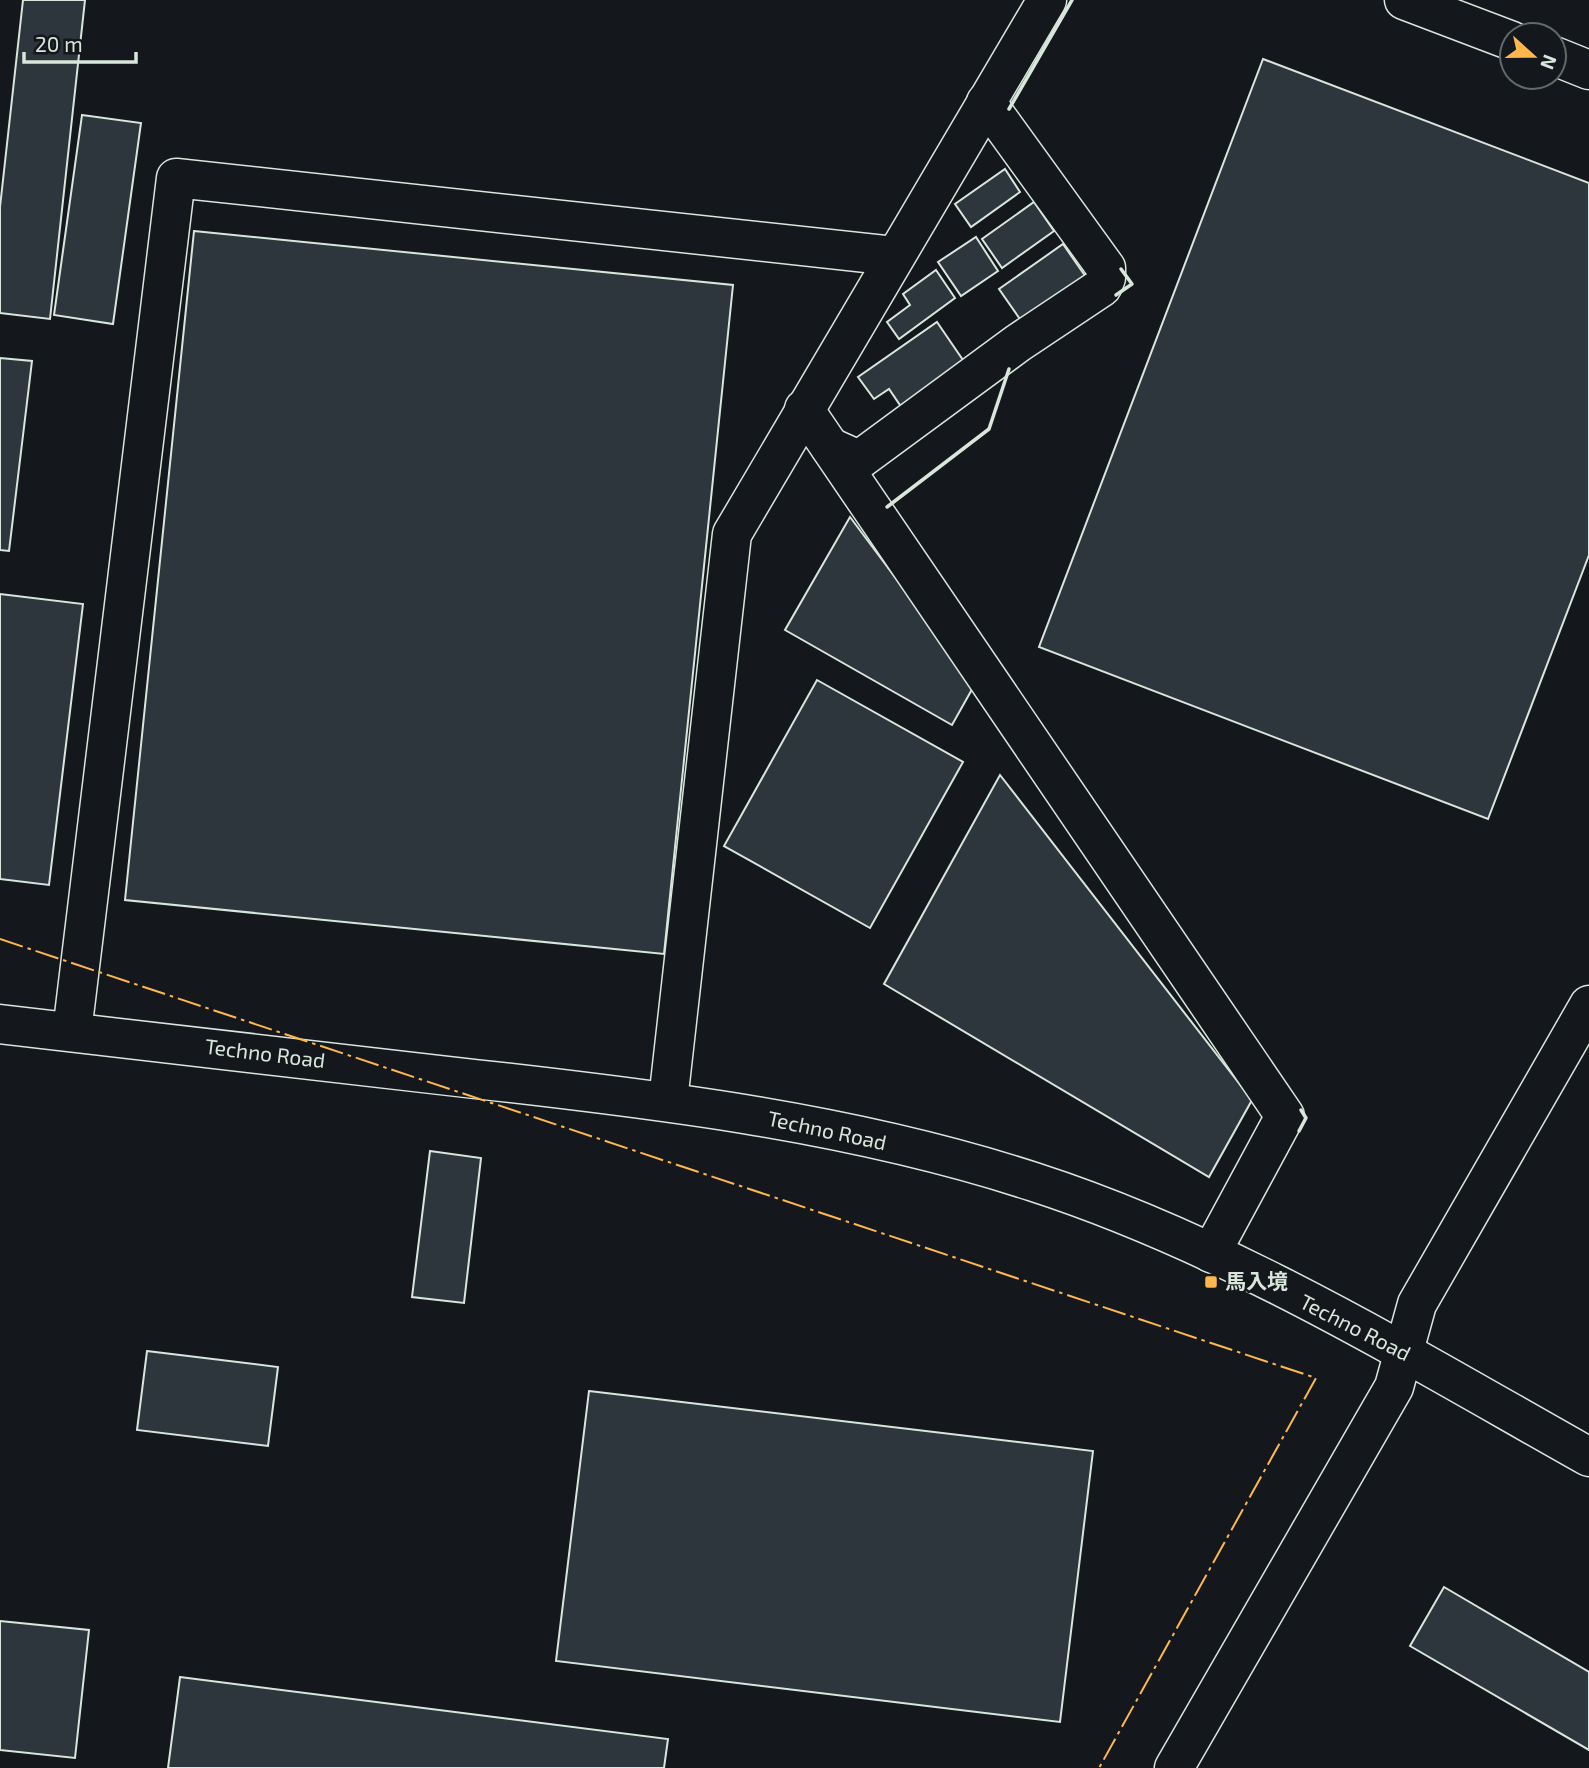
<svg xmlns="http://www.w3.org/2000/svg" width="1589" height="1768" viewBox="0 0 1589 1768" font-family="'Exo 2','Noto Sans JP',sans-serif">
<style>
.building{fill:#2c363c;stroke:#d8e6dc;stroke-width:2}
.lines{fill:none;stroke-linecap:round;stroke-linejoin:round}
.minor-casing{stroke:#d8e6dc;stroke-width:41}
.minor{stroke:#14181c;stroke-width:38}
.wall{stroke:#d8e6dc;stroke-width:3.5}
.power{stroke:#ffb74d;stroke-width:2;stroke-dasharray:24 5 3.5 5;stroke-linecap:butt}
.poi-dot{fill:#ffb74d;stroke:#14181c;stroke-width:2.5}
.labels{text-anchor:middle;stroke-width:5;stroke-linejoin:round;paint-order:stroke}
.street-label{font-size:21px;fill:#d8e6dc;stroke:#14181c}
.poi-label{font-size:21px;font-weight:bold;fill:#d8e6dc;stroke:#14181c;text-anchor:start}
</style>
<rect width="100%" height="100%" fill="#14181c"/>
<g class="building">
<path d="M23 0H85L50 319 0 313V207Z"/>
<path d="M1263 59 1589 183V555L1488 819 1039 647Z"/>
<path d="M82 115 141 123 113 324 54 315Z"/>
<path d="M1005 169 1020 192 971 227 955 204Z"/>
<path d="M1034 202 1054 231 1002 268 982 239Z"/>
<path d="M194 231 733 285 664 954 125 900Z"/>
<path d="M976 237 998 271 961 296 938 262Z"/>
<path d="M1063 244 1088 280 1024 325 999 289Z"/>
<path d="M936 270 955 298 899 339 887 322 910 305 903 294Z"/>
<path d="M937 322 965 363 902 408 889 389 874 399 858 377Z"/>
<path d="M0 358 32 361 9 551 0 550Z"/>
<path d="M850 517 975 684 952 725 785 630Z"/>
<path d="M0 594 83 604 49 885 0 879Z"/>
<path d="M817 680 963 762 870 928 724 846Z"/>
<path d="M1000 775 1252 1100 1209 1177 884 984Z"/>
<path d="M430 1151 481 1158 464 1303 412 1297Z"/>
<path d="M147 1351 278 1367 268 1446 137 1430Z"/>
<path d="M589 1391 1093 1451 1060 1722 556 1661Z"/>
<path d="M1444 1587 1589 1672V1750L1410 1646Z"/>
<path d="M0 1621 89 1630 75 1758 0 1750Z"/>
<path d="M180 1677 668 1739 664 1768H168Z"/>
</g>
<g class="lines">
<defs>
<g id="minor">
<path d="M1404 0 1512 41"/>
<path d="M1554 56 1589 70"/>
<path d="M804 409 1285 1116 1211 1253"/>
<path d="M830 447 859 460 1018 343 1102 287 1106 278V268L986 102"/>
<path d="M0 1024C158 1043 316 1060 475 1079 663 1100 853 1123 1034 1182 1229 1245 1411 1357 1589 1457"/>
<path d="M72 1032 176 178 894 256"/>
<path d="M668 1101 732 534 1047 0"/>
<path d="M1174 1768 1394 1387 1417 1304 1589 1005"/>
</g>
</defs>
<use href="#minor" class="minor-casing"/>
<use href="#minor" class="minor"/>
<g class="wall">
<path d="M1009 109 1072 0"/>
<path d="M1116 295 1132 284 1121 269"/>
<path d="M887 507 989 429 1009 369"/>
<path d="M1299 1131 1306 1118 1301 1110"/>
</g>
<path class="power" d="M0 939 1316 1378 1099 1768"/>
</g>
<rect class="poi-dot" x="1204" y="1275" width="14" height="14" rx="3.5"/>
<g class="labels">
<g class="street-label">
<text transform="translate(265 1054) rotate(7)" y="7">Techno Road</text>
<text transform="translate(827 1131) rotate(12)" y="7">Techno Road</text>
<text transform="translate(1355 1328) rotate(27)" y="7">Techno Road</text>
</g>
<g class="poi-label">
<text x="1225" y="1289">馬入境</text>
</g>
</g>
<g transform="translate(1533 56) rotate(111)"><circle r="33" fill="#14181c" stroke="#626a69" stroke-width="2"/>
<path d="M0-5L12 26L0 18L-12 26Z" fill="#ffb74d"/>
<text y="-10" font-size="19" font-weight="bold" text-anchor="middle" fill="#d8e6dc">N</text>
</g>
<path d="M24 52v10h112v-10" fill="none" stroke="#d8e6dc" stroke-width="3.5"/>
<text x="35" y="52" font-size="21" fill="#d8e6dc" stroke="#14181c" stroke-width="5" paint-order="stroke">20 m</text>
</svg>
